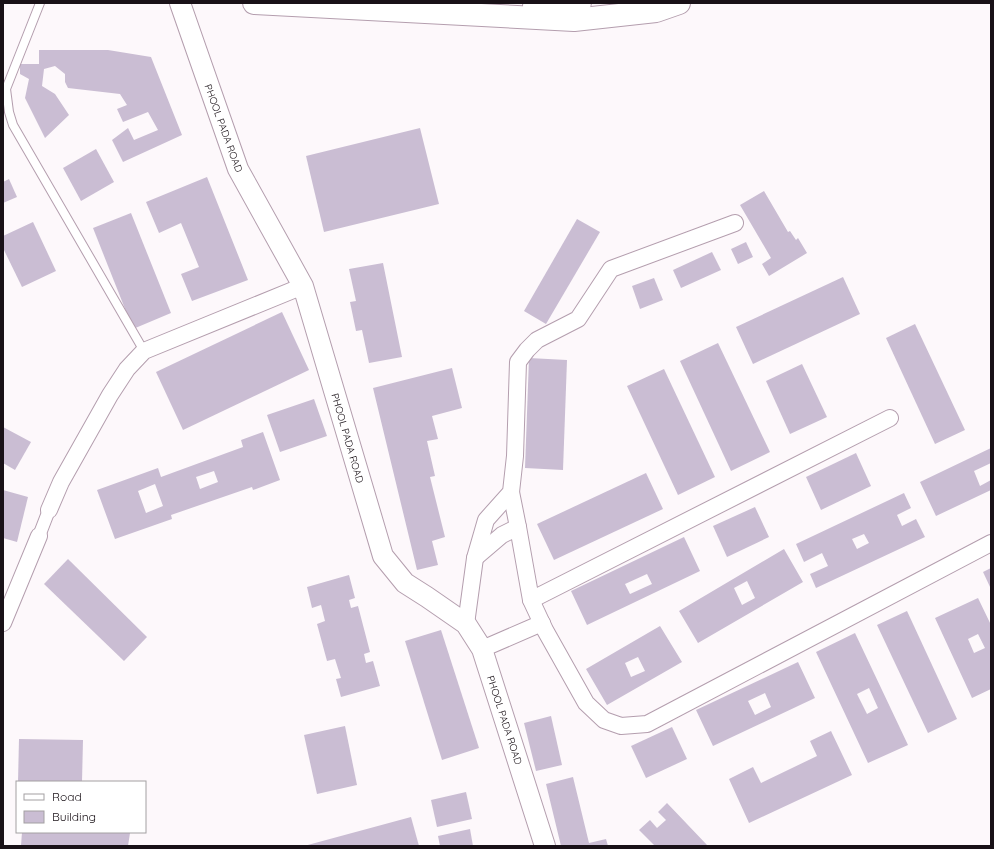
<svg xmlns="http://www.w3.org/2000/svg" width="994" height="849" viewBox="0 0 994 849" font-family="Quicksand,sans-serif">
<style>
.building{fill:#cabdd3;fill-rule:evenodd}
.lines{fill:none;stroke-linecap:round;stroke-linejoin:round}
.service-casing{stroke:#b49eae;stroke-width:10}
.pedestrian-casing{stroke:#b49eae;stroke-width:14}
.minor-casing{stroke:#b49eae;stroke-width:18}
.tertiary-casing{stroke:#b49eae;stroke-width:22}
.secondary-casing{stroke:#b49eae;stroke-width:24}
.service{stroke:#fff;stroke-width:8}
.pedestrian{stroke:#fff;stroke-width:12}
.minor{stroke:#fff;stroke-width:16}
.tertiary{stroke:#fff;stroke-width:20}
.secondary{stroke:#fff;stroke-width:22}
.labels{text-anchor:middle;stroke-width:3.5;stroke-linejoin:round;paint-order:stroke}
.street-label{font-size:10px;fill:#191117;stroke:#fff}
</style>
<rect width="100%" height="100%" fill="#fdf8fb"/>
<g class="building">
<path d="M39 50H108L151 57 182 135 123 162 112 140 128 128 134 140 158 130 148 112 123 122 117 109 127 105 120 94 68 88 65 82V74L55 66 44 69 42 86 55 94 69 115 45 138 25 98 29 79 20 74V64H39Z"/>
<path d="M420 128 439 204 324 232 306 156Z"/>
<path d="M96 149 114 182 81 201 63 168Z"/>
<path d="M207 177 248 280 192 301 181 274 199 267 181 223 159 233 146 202Z"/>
<path d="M9 179 17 197 3 203V182Z"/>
<path d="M764 191 788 232 790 231 796 240 798 238 807 253 769 276 762 264 771 258 740 205Z"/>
<path d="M131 213 171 313 133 329 93 228Z"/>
<path d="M577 219 600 232 546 324 524 311Z"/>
<path d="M33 222 56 271 22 287 3 248V236Z"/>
<path d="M746 242 753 257 738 264 731 249Z"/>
<path d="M712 252 721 270 681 288 673 270Z"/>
<path d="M383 263 402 357 369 363 362 330 356 331 350 302 356 301 349 269Z"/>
<path d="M843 277 860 314 753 364 736 327Z"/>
<path d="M654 278 663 300 640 309 632 286Z"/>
<path d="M282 312 309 370 183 430 156 372Z"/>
<path d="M915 324 965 430 935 444 886 338Z"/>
<path d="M718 343 770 452 731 471 680 361Z"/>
<path d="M529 358 567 360 563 470 525 468Z"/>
<path d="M802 364 827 417 790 434 766 381Z"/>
<path d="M452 368 462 408 432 416 438 439 427 441 435 476 430 477 445 537 432 541 438 565 417 570 373 388Z"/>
<path d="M664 369 715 477 678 495 627 386Z"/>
<path d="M314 399 327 436 280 452 267 415Z"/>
<path d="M3 427 31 442 15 470 3 463Z"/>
<path d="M263 432 280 480 253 490 252 487 171 515 172 519 115 539 97 490 158 468 161 477 243 447 241 440ZM214 471 218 482 200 489 196 477ZM155 484 163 506 146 513 138 491Z"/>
<path d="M991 448V463L974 471 980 486 991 480V490L936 516 920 482Z"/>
<path d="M856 453 871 486 821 510 806 477Z"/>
<path d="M646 473 663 509 554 560 537 524Z"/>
<path d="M3 490 28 497 17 542 3 538Z"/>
<path d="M904 493 911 508 897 515 902 526 916 519 925 537 816 588 810 574 828 566 822 553 804 562 796 544ZM864 534 869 543 857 549 852 539Z"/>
<path d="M755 507 769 537 727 557 713 526Z"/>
<path d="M684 537 700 571 587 625 571 591ZM647 574 652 584 630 594 625 584Z"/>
<path d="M784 549 803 582 698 643 679 611ZM747 581 755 598 742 605 734 588Z"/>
<path d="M68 559 147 637 124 661 44 584Z"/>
<path d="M991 568V589L983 572Z"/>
<path d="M349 575 355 598 349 600 351 608 358 606 370 652 364 654 366 663 373 661 380 686 341 697 336 679 341 678 335 659 327 661 317 624 325 621 321 605 312 608 307 587Z"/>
<path d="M978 598 991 625V689L972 698 935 618ZM978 634 985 648 974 653 968 639Z"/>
<path d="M907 611 957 719 928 733 877 625Z"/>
<path d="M660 626 682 662 607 705 586 669ZM638 657 645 671 631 677 625 663Z"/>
<path d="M441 630 479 748 442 760 405 641Z"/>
<path d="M855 633 908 745 868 763 816 652ZM869 688 878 708 867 714 857 694Z"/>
<path d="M798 662 815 698 713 746 696 710ZM765 693 771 707 755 715 748 701Z"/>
<path d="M551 716 562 765 536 771 524 723Z"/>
<path d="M345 726 357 785 317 794 304 735Z"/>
<path d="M672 727 687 759 646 778 631 746Z"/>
<path d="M831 731 852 775 749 823 729 779 753 767 761 783 817 756 810 741Z"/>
<path d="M19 739 83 740 82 782H18Z"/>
<path d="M573 777 589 843 606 839 608 846H561L546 784Z"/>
<path d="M466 792 472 819 437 827 431 800Z"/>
<path d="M667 803 707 845 706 846H655L639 830 650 820 657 828 666 820 658 812Z"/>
<path d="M411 817 419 846H304Z"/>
<path d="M470 829 473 846H440L438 836Z"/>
<path d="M22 832H125L130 833 128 846H21Z"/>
</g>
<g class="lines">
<defs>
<path id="service" d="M40 3 6 89 9 112 13 125 144 351"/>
<path id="pedestrian" d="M39 536 49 510"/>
<g id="minor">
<path d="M511 492 518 527"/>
<path d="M49 510 61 482 110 395 127 369 144 351 303 286"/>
<path d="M475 558 502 535 518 527 531 600 545 630 586 703 604 720 621 726 647 724 991 543"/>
<path d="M531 600 890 418"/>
<path d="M3 623 39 536"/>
<path d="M466 624 475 558 486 520 511 492 515 456 518 362 527 350 537 340 578 319 611 269 735 223"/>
<path d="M482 649 542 623"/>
</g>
<path id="tertiary" d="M180 3 238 169 303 286 383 556 405 583 427 597 466 624 482 649 545 846"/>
<g id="secondary">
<path d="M254 3 574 20 656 11 679 3"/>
<path d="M534 6 580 3"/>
</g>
</defs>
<use href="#service" class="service-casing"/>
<use href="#pedestrian" class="pedestrian-casing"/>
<use href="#minor" class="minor-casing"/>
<use href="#tertiary" class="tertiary-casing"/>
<use href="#secondary" class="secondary-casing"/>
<use href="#service" class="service"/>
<use href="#pedestrian" class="pedestrian"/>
<use href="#minor" class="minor"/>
<use href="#tertiary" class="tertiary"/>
<use href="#secondary" class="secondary"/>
</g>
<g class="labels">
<g class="street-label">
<text transform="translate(224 128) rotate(70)" y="4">PHOOL PADA ROAD</text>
<text transform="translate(348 438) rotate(74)" y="4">PHOOL PADA ROAD</text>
<text transform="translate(505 720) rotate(72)" y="4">PHOOL PADA ROAD</text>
</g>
</g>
<rect width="994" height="849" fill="none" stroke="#191117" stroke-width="8"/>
<rect x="16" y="781" width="130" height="52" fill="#ffffff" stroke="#a3a0a2"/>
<rect x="24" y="794" width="20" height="6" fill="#ffffff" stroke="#a3a0a2"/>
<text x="52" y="801" font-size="12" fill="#191117">Road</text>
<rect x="24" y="811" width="20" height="12" fill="#cabdd3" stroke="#a3a0a2"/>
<text x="52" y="821" font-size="12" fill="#191117">Building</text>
</svg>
